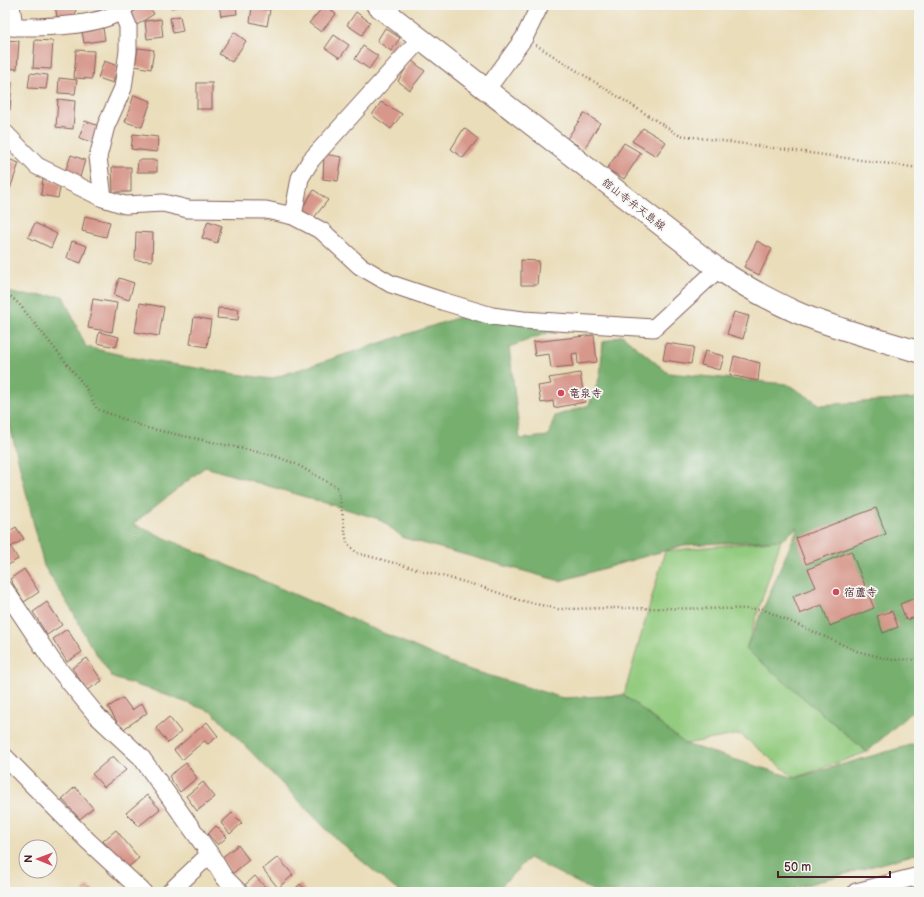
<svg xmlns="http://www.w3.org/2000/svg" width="924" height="897" viewBox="0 0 924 897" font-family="'Balsamiq Sans','Klee One',sans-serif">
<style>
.green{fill:#93cb7f;stroke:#6e7555}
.forest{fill:#76af6e;stroke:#60674c}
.building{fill:#d7978b}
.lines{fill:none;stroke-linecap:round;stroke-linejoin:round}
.minor-casing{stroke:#82625d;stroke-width:19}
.major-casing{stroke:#82625d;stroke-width:23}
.path{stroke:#82625d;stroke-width:2.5;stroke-dasharray:1 3;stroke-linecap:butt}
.minor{stroke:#fff;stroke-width:17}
.major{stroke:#fff;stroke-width:21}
.poi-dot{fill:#d1495b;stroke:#f6f6f2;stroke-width:1.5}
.labels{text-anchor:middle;stroke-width:3.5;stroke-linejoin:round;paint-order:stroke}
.street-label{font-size:11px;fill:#4a1f2b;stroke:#f6f6f2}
.poi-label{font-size:11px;font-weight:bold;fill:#4a1f2b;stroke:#f6f6f2;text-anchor:start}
</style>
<rect width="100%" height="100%" fill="#f6f6f2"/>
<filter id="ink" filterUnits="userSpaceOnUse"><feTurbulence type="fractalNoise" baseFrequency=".025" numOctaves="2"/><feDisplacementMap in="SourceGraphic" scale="8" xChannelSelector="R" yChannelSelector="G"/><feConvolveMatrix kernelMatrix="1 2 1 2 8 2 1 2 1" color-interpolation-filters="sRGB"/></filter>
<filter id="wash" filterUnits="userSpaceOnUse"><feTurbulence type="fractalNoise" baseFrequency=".012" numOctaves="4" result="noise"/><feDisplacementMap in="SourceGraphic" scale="16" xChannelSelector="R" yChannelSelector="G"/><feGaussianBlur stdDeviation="0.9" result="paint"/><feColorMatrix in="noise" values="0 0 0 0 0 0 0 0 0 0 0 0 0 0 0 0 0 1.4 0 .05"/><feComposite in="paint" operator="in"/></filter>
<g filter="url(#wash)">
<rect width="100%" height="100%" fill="#eaddba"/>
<path class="green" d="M781 540 746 649 867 752 795 778 740 734 685 744 624 695 665 551Z"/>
<path class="forest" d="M5 291 20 295 63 296 86 347 144 360 270 379 478 311 572 324 509 347 520 439 548 436 555 416 589 405 600 376 603 342 622 335 668 373 787 384 821 405 919 398V705L867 752 746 649 798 527 781 540 684 545 560 581 404 538 379 519 205 467 133 524 461 667 563 698 624 695 685 744 795 778 917 743 919 738V853L781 892H596L529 858 495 892H402L393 887 337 840 212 712 155 691 113 678 89 643 74 614 44 566 7 414 5 413Z"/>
<g id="blocks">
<g class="building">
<path d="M55 5H75L76 16 57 17Z"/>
<path d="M144 5H148L154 14 137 25 130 14Z"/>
<path d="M170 5H183V6L171 8Z"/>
<path d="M219 5H236L237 14 221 16Z"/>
<path d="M325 5 336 14 321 32 309 23Z"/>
<path d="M252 7 270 10 267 26 250 22Z"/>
<path d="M356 12 370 22 362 35 347 25Z"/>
<path d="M180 16 183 31 173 33 170 18Z"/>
<path d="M161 19 163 37 147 39 145 21Z"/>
<path d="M103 28 105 40 84 43 82 31Z"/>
<path d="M385 28 400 38 391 51 377 41Z"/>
<path d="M234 32 246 41 232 62 219 54Z"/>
<path d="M334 35 349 45 340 58 325 48Z"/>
<path d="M5 40 19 41 17 69 5 68Z"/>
<path d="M35 40 53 41 51 69 33 68Z"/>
<path d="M363 46 378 56 369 69 355 59Z"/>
<path d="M138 48 154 50 151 69 135 66Z"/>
<path d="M76 50 94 51 92 79 74 78Z"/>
<path d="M411 60 425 71 410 90 398 81Z"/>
<path d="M104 61 118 66 113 83 98 78Z"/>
<path d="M30 73 48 75 46 89 28 88Z"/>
<path d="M59 78 77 80 75 94 58 93Z"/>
<path d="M5 82H12L10 110H5Z"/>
<rect x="197" y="83" width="15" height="26"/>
<path d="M134 95 151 101 142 127 125 122Z"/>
<path d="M58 99 75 101 73 129 56 127Z"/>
<path d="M381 102 402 114 391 129 372 115Z"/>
<path d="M584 113 600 123 584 149 567 139Z"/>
<path d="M85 121 99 126 94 143 79 138Z"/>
<path d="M464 128 478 139 463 158 451 149Z"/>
<path d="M643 128 666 142 656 156 632 141Z"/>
<path d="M133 134 158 137 157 152 131 149Z"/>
<path d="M624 143 641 153 624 179 607 169Z"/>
<path d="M324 154 342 157 338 181 323 179Z"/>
<path d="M71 155 85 160 80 177 65 172Z"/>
<path d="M5 158 19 163 10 189 5 187Z"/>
<path d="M138 160H157V172H137Z"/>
<path d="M112 167H131V192H113Z"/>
<path d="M43 179 61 184 58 198 41 195Z"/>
<path d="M314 190 328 200 313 219 301 210Z"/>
<path d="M85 216 110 222 106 237 82 231Z"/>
<path d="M208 221 222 226 217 243 202 238Z"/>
<path d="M35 223 57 234 51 248 28 237Z"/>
<path d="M136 232 153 233 152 261 135 260Z"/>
<path d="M72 241 87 246 81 263 67 258Z"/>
<path d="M757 241 772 249 759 275 744 267Z"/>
<path d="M521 260 539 261 537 285H521Z"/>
<path d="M119 278 134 283 129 300 114 295Z"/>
<path d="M93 299 117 303 112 332 88 328Z"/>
<path d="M140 303 164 307 159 336 135 332Z"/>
<path d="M218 308 239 309 238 320 217 318Z"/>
<path d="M734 312 749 316 743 339 727 334Z"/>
<path d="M194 317 211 320 207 347 190 344Z"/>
<path d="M99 332 119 337 116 347 97 343Z"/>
<path d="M594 335 597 362 578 364 577 353 572 354 573 366 551 368 549 354 535 356 533 342Z"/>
<path d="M666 343 694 347 691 364 663 360Z"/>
<path d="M705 351 724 356 720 370 701 365Z"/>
<path d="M734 356 760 363 758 381 730 375Z"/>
<path d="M580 373 585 402 554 408 553 401 541 403 538 386 551 384 549 378Z"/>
<path d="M876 508 886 534 806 564 796 538Z"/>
<path d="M16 527 24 539 11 547 18 559 5 567V534Z"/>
<path d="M851 551 874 608 830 626 822 605 800 614 793 596 816 587 808 569Z"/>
<path d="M24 569 39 592 24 602 10 579Z"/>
<path d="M915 598 919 609V616L906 620 900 604Z"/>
<path d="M47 602 62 625 47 635 33 612Z"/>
<path d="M892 611 898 627 883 633 877 616Z"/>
<path d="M67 629 82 652 67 662 53 639Z"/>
<path d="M87 658 102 681 87 690 72 668Z"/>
<path d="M123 698 132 710 142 703 147 713 122 730 108 707Z"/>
<path d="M169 717 181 732 168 743 156 728Z"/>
<path d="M207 722 218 736 208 744 204 741 182 760 174 750Z"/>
<path d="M113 756 126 770 104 787 92 774Z"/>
<path d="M186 763 197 778 180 792 169 776Z"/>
<path d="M203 782 215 797 197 811 186 796Z"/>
<path d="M75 787 93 808 80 819 62 799Z"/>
<path d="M147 795 160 809 139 826 126 813Z"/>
<path d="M232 813 242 823 230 834 221 823Z"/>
<path d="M216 826 227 837 218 845 208 834Z"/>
<path d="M116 830 139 858 126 869 103 841Z"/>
<path d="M238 845 249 860 232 874 221 858Z"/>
<path d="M278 857 293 875 278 888 263 869Z"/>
<path d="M255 876 266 888 261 892H250L245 885Z"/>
<path d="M300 884 307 892H292Z"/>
<path d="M88 886 95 892H82Z"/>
</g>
</g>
</g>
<g filter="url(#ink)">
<use href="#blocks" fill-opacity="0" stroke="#82625d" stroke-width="1"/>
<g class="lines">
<defs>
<g id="minor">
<path d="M11 5 14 27"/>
<path d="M5 27C34 27 108 29 127 5"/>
<path d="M487 89 524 38 540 5"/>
<path d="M5 133 37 166 103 198 125 205 163 203 188 209 266 210 293 216 322 231 360 266 391 284 442 301 492 316 523 320 654 328 718 269"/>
<path d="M103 198 98 157 106 126 123 88 128 51V26L122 12"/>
<path d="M293 216 300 178 311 160 421 38"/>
<path d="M5 590 53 662 98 717 141 757 210 854 224 877 239 892"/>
<path d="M5 757 88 841 143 892"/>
<path d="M170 892 210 854"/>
<path d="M856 892 919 876"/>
</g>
<path id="major" d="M377 5 718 269C743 285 769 300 796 312 835 329 878 339 919 352"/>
</defs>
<use href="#minor" class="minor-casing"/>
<use href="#major" class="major-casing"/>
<g class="path">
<path d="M536 45 679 135 919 168"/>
<path d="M5 291 19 304 84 385 97 409 147 428 272 455 296 464 338 488 347 543 357 553 479 586 519 600 558 609 620 608 762 609 857 651 891 660 919 659"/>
</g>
<use href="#minor" class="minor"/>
<use href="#major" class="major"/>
</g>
</g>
<g class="poi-dot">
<circle cx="561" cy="393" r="4"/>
<circle cx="836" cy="592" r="4"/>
</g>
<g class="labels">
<g class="street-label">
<text transform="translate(634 204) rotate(38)" y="4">舘山寺弁天島線</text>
</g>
<g class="poi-label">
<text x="569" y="397">竜泉寺</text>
<text x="844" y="596">宿蘆寺</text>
</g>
</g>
<rect width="924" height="897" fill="none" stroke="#f6f6f2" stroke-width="20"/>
<g transform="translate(38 859) rotate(271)"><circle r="19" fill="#f6f6f2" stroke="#b1a0a2"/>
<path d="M0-3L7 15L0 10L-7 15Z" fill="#d1495b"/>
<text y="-6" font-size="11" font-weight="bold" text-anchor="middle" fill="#4a1f2b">N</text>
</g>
<path d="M778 871v6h112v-6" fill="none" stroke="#4a1f2b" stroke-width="2"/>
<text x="784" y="871" font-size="12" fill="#4a1f2b" stroke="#f6f6f2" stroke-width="3" paint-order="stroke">50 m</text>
</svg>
